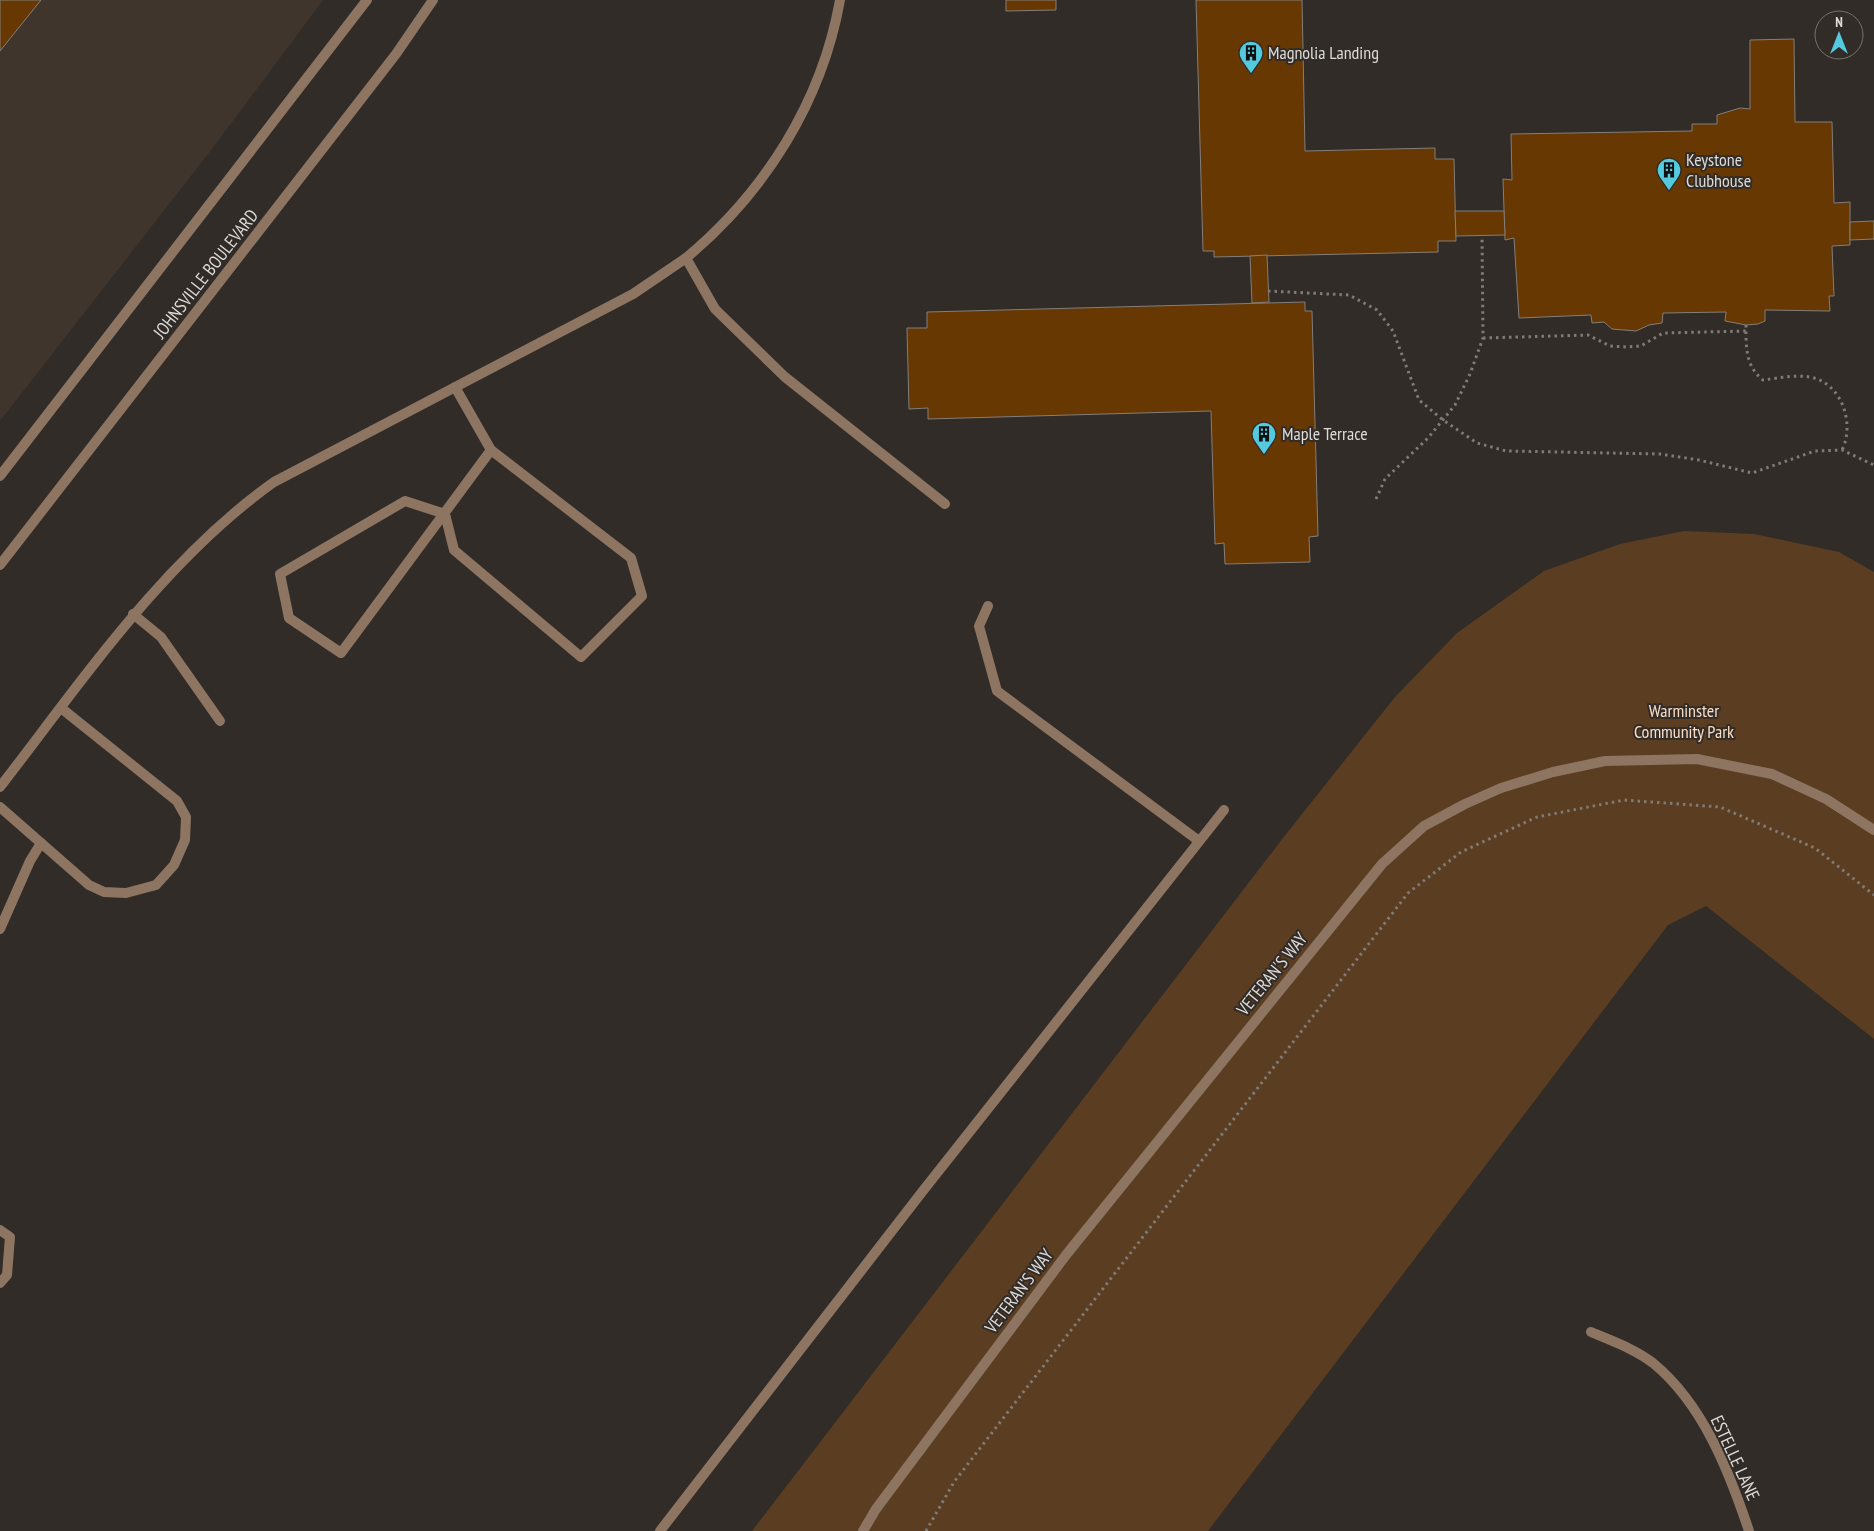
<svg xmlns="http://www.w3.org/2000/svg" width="1874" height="1531" viewBox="0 0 1874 1531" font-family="'PT Sans Narrow',sans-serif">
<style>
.built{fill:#3f352d}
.green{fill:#5b3d22}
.building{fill:#673802;stroke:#847e7a}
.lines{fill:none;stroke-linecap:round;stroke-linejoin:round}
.path{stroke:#7f7b77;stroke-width:3;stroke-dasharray:2.5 4;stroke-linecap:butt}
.service{stroke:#8d7562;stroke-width:10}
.minor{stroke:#8d7562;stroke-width:10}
.labels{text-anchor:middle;stroke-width:4;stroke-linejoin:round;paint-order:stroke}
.poi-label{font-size:18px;fill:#dedbd8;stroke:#312c28;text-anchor:start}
.street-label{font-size:18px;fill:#dedbd8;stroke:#312c28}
.park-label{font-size:18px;fill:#fbdcc3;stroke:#312c28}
</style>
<rect width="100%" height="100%" fill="#312c28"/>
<path class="built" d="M0 0H323L215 145 0 421Z"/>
<path class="green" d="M1684 531 1754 534 1839 552 1874 572V1039L1706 906 1668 925 1208 1531H752L1283 838 1395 697 1457 633 1544 571 1620 544Z"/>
<g class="building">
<path d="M0 0H41L0 51Z"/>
<path d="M1006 0H1056V10L1006 11Z"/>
<path d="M1196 0H1302L1305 151 1435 148V159H1454L1456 241H1438V252L1214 257V251H1203Z"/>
<path d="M1794 39 1795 122H1832L1834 203 1850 202V245L1832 246 1834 296H1829L1830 311 1765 310V321L1758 324 1746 325 1725 321 1726 312 1663 313 1662 323 1649 325 1636 331 1612 329 1604 322 1592 323 1591 315 1519 318 1514 238 1505 240 1503 179 1512 180 1511 134 1692 131V124H1717V115L1740 108 1750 109V40Z"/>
<path d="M1455 211H1504L1505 235 1456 236Z"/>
<path d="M1874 221V239L1850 240V222Z"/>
<path d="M1267 255 1269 302 1252 303 1250 256Z"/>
<path d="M1305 302V311H1312L1318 536 1309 537 1310 562 1225 564 1224 543 1215 544 1211 411 928 419V408L909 409 907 328H927V312Z"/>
</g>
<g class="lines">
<g class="path">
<path d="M1268 291 1349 295 1377 310 1393 331 1419 400 1443 420 1477 443 1506 451 1660 454 1699 460 1752 473 1815 451 1842 450 1874 465"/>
<path d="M1746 325C1746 346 1745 366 1763 380 1780 378 1801 373 1817 379 1844 389 1854 426 1842 450"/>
<path d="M1483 338 1588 335 1610 346 1626 347 1641 346 1663 333 1746 331"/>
<path d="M1376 499 1385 479 1428 438 1455 405 1470 374 1483 338 1482 235"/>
<path d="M926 1531 954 1482 1408 893 1461 852 1537 817 1624 800 1720 807 1815 848 1874 895"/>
</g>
<g class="service">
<path d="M840 0C822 102 765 192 686 258L715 309 785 377 945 504"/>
<path d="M445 514 454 550 581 657 642 596 631 558 491 450 455 387"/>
<path d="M445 514 405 501 280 574 289 618 341 653 491 450"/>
<path d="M988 606 979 626 997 691 1199 841"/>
<path d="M133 614 161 637 220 721"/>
<path d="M0 787C82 681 164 560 274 482L633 294 686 258"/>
<path d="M0 807 89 885 104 892 126 893 156 885 174 865 185 840 186 817 177 801 61 708"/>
<path d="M0 929 30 861 41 843"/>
<path d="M0 1230 10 1237 7 1275 0 1283"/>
<path d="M660 1531 922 1192 1224 810"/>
</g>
<g class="minor">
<path d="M0 476 367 0"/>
<path d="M0 565 396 54 433 0"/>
<path d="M1591 1332C1612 1341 1635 1349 1653 1363 1703 1404 1729 1471 1749 1531"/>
<path d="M863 1531 876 1509 1066 1255 1382 864 1424 826 1465 804 1501 788 1553 772 1605 761 1697 759 1772 774 1826 799 1874 830"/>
</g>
</g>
<defs>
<symbol id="building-pin" viewBox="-11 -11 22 30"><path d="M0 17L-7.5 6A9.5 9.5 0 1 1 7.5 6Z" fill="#55cade" stroke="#312c28"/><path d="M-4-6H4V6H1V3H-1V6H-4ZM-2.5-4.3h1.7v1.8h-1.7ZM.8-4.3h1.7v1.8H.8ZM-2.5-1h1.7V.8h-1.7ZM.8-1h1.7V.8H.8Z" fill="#111"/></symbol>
</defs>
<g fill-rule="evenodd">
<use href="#building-pin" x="1237" y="39" width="28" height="38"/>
<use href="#building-pin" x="1655" y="156" width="28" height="38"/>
<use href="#building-pin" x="1250" y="420" width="28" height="38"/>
</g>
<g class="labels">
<g class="poi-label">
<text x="1268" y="59">Magnolia Landing</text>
<text x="1686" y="166">Keystone<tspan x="1686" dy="21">Clubhouse</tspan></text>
<text x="1282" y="440">Maple Terrace</text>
</g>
<g class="street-label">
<text transform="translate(206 274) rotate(-52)" y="6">JOHNSVILLE BOULEVARD</text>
<text transform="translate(1272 974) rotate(-51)" y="6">VETERAN'S WAY</text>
<text transform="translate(1019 1291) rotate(-53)" y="6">VETERAN'S WAY</text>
<text transform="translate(1735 1458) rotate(65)" y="6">ESTELLE LANE</text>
</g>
<g class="park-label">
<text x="1684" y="717">Warminster<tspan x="1684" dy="21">Community Park</tspan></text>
</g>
</g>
<g transform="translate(1839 35)"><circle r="24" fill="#312c28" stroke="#76726e"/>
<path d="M0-4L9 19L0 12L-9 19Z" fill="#55cade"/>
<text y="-8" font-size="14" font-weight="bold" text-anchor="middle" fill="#dedbd8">N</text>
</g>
</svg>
